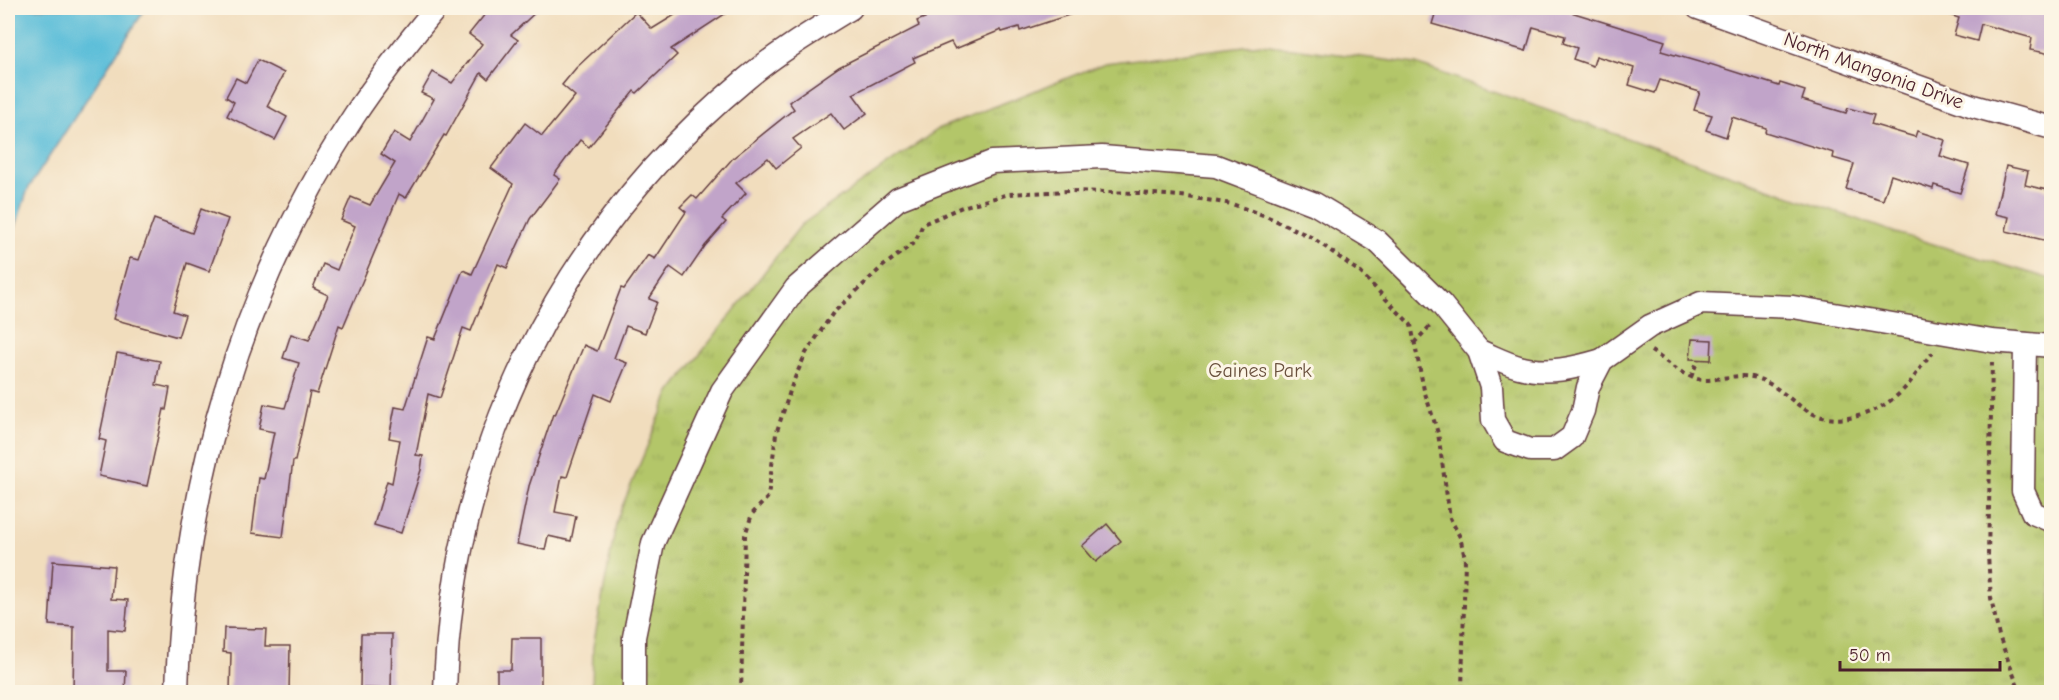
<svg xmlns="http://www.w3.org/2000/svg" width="2059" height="700" viewBox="0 0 2059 700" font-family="'Comic Neue',sans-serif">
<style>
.park{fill:url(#park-tufts);stroke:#7e724a;stroke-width:1.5}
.water{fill:#5bbed9;stroke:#526e82;stroke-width:1.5}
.building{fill:#c1a4c9}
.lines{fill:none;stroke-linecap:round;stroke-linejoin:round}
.minor-casing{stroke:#633c41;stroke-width:25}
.path{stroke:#633c41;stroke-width:4;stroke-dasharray:4.5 4.5;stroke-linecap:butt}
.minor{stroke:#fff;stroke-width:22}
.labels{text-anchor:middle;stroke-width:6;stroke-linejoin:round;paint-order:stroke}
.street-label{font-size:20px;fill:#4a1f2b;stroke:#fcf5e5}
.park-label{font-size:20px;fill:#6a513e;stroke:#fcf5e5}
</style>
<defs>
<pattern id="park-tufts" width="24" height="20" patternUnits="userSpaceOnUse" patternTransform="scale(1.5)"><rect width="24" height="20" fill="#b3c669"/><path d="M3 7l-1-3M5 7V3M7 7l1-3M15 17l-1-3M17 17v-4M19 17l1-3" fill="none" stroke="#9baa5b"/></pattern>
</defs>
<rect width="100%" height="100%" fill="#fcf5e5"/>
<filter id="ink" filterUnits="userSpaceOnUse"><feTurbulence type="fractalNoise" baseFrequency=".0167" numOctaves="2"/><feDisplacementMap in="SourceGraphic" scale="12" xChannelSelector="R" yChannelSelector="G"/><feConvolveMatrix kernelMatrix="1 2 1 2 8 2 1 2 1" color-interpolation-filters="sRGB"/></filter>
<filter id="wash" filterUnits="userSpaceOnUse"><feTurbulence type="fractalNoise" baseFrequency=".008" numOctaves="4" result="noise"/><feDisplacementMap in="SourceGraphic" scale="24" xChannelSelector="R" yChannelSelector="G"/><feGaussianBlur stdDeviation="1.35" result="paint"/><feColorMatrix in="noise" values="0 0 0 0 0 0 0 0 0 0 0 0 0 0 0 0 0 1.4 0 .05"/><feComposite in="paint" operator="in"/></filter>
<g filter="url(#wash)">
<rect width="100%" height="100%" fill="#f1ddbd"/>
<path class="park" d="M1261 44 1416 64 1896 233 2051 279V692H592L593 647 617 519 669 394 801 225 940 128 1105 63Z"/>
<path class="water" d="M8 8H146L28 189 8 250Z"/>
<g id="blocks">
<g class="building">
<path d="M490 8H540L511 35 518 40 488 79 481 73 446 136 444 135 406 198 399 194 343 327 339 325 317 394 310 392 295 461H293L283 537 252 533 259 478 264 479 274 432 259 429 264 404 285 408 299 363 283 358 291 334 309 340 328 295 313 288 323 264 337 270 355 226 341 220 351 197 370 205 395 163 381 154 394 132 410 142 434 99 421 93 433 72 452 83 482 44 469 34Z"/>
<path d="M686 8H734L671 49 677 55 637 93 634 91 589 147 580 140 554 175 560 179 530 219 507 268 498 264 471 331 463 328 440 398 428 394 416 455 423 456 421 470 401 533 374 525 387 481 392 483 400 440 389 438 395 407 405 409 428 337 435 339 463 270 472 274 513 184 491 168 525 123 542 136 575 96 562 85 576 68 636 12 652 29Z"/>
<path d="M949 8H1081V11L1020 31 1019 27 1002 32 1001 30 955 49 951 42 913 58 915 62 853 94 867 113 844 130 831 113 793 139 801 148 776 168 768 158 736 183 746 193 722 219 726 222 705 246 684 277 670 267 649 299 657 302 645 333 626 326 614 358 627 363 611 401 595 394 567 477 562 476 555 512 576 516 571 541 548 536 545 550 517 544 529 486 553 414 555 415 584 345 597 351 621 288 624 289 648 255 655 259 686 212 680 207 692 195 697 199 733 158 794 109 789 102 839 67 919 26 917 21Z"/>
<path d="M1437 8H1558L1665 41 1661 51 1709 65 1710 64 1779 86 1780 83 1805 91 1802 100 1846 113 1848 108 1874 115 1871 124 1915 137 1917 131 1945 140 1940 156 1969 165 1960 193 1934 185 1933 189 1891 175 1883 200 1846 189 1854 164 1833 158 1834 153 1765 132 1766 128 1732 117 1726 137 1706 130 1712 115 1694 110 1700 92 1660 80 1655 93 1629 85 1634 68 1596 56 1593 66 1573 59 1577 48 1563 43 1565 36 1533 27 1526 51 1432 24Z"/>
<path d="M1941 8H2052V54L2030 50 2032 38 1981 24 1977 41 1954 35 1959 18 1940 12Z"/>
<path d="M258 60 284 73 267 106 287 117 275 140 227 116 234 102 226 97 236 78 246 83Z"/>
<path d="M2006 166 2028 171 2025 185 2052 191V242L2006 231 2009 217 1995 214Z"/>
<path d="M201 209 228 219 209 271 187 263 173 311 185 315 178 337 113 319 130 258 139 260 154 219 192 233Z"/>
<path d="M1692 339 1712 340 1711 360 1690 359Z"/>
<path d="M117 353 160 361 156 385 170 388 166 410 164 409 147 486 99 476 106 441 99 439Z"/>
<path d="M1107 524 1121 541 1096 562 1082 546Z"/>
<path d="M53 561 114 566 111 599 128 600 125 631 108 629V671H126L125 693H73L74 627 49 625Z"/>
<path d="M224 628 266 629 265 646H290L289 692 230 691 231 653 223 652Z"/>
<path d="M361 634H392L391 689 360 688Z"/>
<path d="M512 638H541V693H497V670H511Z"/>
</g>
</g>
</g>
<g filter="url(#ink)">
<use href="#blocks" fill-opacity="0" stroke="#633c41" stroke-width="1.5"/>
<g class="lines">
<defs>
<g id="minor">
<path d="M1698 8 1973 106 2052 128"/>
<path d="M2025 344 2023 491 2033 513 2052 521"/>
<path d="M1479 351C1492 356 1505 363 1519 367 1547 375 1575 368 1602 360"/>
<path d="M177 692C182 488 241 288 354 116 379 78 407 43 436 8"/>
<path d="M445 692C451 452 561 232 746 79 778 52 815 30 851 8"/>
<path d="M634 692V637L653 543 722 391 796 288 898 199 992 162 1102 157 1216 166 1315 204 1377 241 1441 304 1479 351 1491 387 1493 420 1505 441 1530 450H1554L1572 437 1583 411 1588 387 1602 360 1650 326 1701 303 1793 307 1992 341 2052 346"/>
</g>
</defs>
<use href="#minor" class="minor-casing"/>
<g class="path">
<path d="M1414 343 1431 325"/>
<path d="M1651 351C1667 361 1687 381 1707 380 1722 379 1737 374 1752 377 1773 381 1788 399 1806 410 1837 430 1882 413 1905 388 1916 377 1922 362 1933 353"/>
<path d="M1992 362 1988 556 1991 598 1999 636 2020 692"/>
<path d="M1691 377 1698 360"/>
<path d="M741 692 745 535 752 514 768 497 776 434 793 382 806 353 833 313 882 267 915 242 923 224 962 207 1009 194 1070 191 1139 193 1181 196 1232 204 1266 216 1313 238 1361 273 1411 325 1424 390 1438 433 1450 518 1460 537 1465 558 1462 692"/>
</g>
<use href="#minor" class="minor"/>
</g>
</g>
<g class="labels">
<g class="street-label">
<text transform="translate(1874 70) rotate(20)" y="7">North Mangonia Drive</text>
</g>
<g class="park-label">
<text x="1260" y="377">Gaines Park</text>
</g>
</g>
<rect width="2059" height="700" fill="none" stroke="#fcf5e5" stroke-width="30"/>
<path d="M1840 661v9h160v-9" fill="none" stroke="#4a1f2b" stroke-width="3"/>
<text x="1849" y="661" font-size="18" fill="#4a1f2b" stroke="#fcf5e5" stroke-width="4.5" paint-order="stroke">50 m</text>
</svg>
